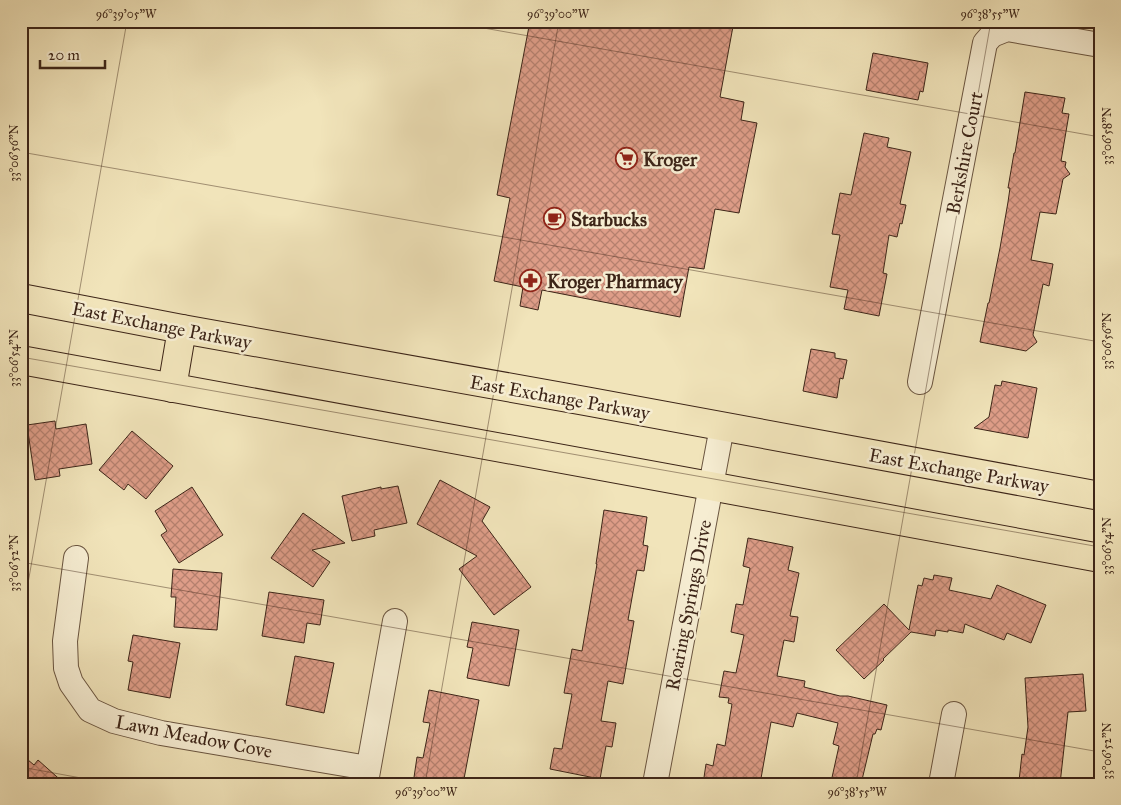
<svg xmlns="http://www.w3.org/2000/svg" width="1121" height="805" viewBox="0 0 1121 805" font-family="'IM FELL Great Primer',serif">
<style>
.building{fill:url(#building-cross-hatch);stroke:#3d2518}
.lines{fill:none;stroke-linecap:round;stroke-linejoin:round}
.minor-casing{stroke:#6a5540;stroke-width:26}
.major-casing{stroke:#3d2518;stroke-width:30}
.minor{stroke:#f6edd2;stroke-width:24}
.major{stroke:#f1e4ba;stroke-width:28}
.ticks{fill:none;stroke:#3d2518;stroke-width:1;stroke-opacity:0.45}
.labels{text-anchor:middle;stroke-width:5;stroke-linejoin:round;paint-order:stroke}
.street-label{font-size:19px;fill:#3d2518;stroke:#f6edd2}
.poi-label{font-size:19px;font-weight:bold;fill:#3d2518;stroke:#f6edd2;text-anchor:start}
.neatline{fill:none;stroke:#3d2518;stroke-width:2}
.ticks-label{font-size:12px;text-anchor:middle;fill:#3d2518}
</style>
<defs>
<pattern id="building-cross-hatch" width="8" height="8" patternUnits="userSpaceOnUse" patternTransform="scale(1.25)"><rect width="8" height="8" fill="#de9d88"/><path d="M0 0l8 8M0 8l8-8" fill="none" stroke="#b5806e"/></pattern>
</defs>
<rect width="100%" height="100%" fill="#f1e4ba"/>
<filter id="stains"><feTurbulence type="fractalNoise" baseFrequency=".004" numOctaves="4"/><feColorMatrix values="0 0 0 0 .2 0 0 0 0 .09 0 0 0 0 .02 0 0 0 .5 -.17"/></filter>
<radialGradient id="worn" r=".72"><stop offset=".6" stop-color="#630" stop-opacity="0"/><stop offset="1" stop-color="#630" stop-opacity=".3"/></radialGradient>
<g class="building">
<path d="M530 21H734L720 97 744 102 741 120 757 123 739 213 715 209 704 269 689 267 680 317 542 290 538 310 520 306 523 287 494 281 510 198 497 195Z"/>
<path d="M873 53 928 63 923 92 920 91 918 100 866 90Z"/>
<path d="M1025 92 1065 98 1062 113 1069 114 1061 161 1066 162 1065 167 1070 174 1063 179 1056 214 1040 212 1031 260 1053 264 1049 286 1043 284 1033 335 1037 342 1026 351 980 342 988 303H989L1000 248 1008 202 1010 188H1008L1014 153H1015Z"/>
<path d="M864 133 889 138 887 147 911 152 900 204 906 205 902 224 900 223 897 237 889 235 883 273 887 274 879 316 844 309 848 290 830 287 840 235 832 234 840 193 851 195Z"/>
<path d="M811 349 835 353V358L847 360 843 379 840 378 837 398 803 391Z"/>
<path d="M1002 381 1037 388 1028 438 974 428 989 417 995 385 1001 386Z"/>
<path d="M55 421 56 429 86 424 92 464 59 469 60 476 35 480 27 425Z"/>
<path d="M132 431 173 466 146 499 128 484 124 490 99 470Z"/>
<path d="M440 480 490 507 482 521 531 587 494 615 459 569 477 556 417 524Z"/>
<path d="M398 486 407 523 374 530 375 536 352 541 342 496 381 487V489Z"/>
<path d="M192 487 223 535 179 563 161 535 167 531 155 511Z"/>
<path d="M604 510 647 517 643 545 648 546 644 571 637 570 628 620 634 621 623 684 608 681 601 721 616 723 612 747 606 746 600 779 550 769 554 748 562 749 572 694 564 693 572 649 582 651 597 564H596Z"/>
<path d="M303 513 345 543 312 550 330 562 313 587 271 558Z"/>
<path d="M748 538 793 547 788 570 799 573 790 616 798 617 794 642 784 640 777 676 805 681 804 687 840 696H848L887 705 881 730 877 729 875 734H873L861 784H841L831 782 839 746 833 744 838 723 797 713 793 727 771 722 760 784H703L706 764 713 766 717 744 725 746 732 704 728 703 729 698 719 697 724 671 736 673 744 635 731 632 736 604 743 605 750 568 743 566Z"/>
<path d="M173 569 222 573 217 630 174 627 176 597H171Z"/>
<path d="M934 575 952 578 949 590 991 599 997 585 1046 605 1031 643 1007 633 1004 640 965 624 963 633 948 630V632L936 630 935 636 911 632 883 659 884 660 864 679 836 650 884 604 909 630 918 585 922 586 924 578 933 580Z"/>
<path d="M269 592 324 600 320 625 307 623 304 643 262 636Z"/>
<path d="M472 622 519 630 509 686 467 678 473 648 467 647Z"/>
<path d="M133 635 180 643 170 698 128 690 133 662 128 661Z"/>
<path d="M295 656 334 663 324 713 286 705Z"/>
<path d="M1083 674 1086 711 1068 712 1060 784H1042L1019 781 1022 754 1024 755 1028 727 1025 678Z"/>
<path d="M429 690 479 700 463 784H413L417 757 423 758 430 723 423 722Z"/>
<path d="M21 754 34 765 38 760 65 784H21Z"/>
</g>
<g class="lines">
<defs>
<g id="minor">
<path d="M920 382 985 43 992 35 1007 29 1100 45"/>
<path d="M76 558 65 641 66 668 71 683 90 710 114 721 161 733 368 768"/>
<path d="M366 782 395 621"/>
<path d="M655 784 722 427"/>
<path d="M941 784 954 714"/>
</g>
<g id="major">
<path d="M21 298 182 329 585 401 1100 496"/>
<path d="M21 360 710 486 1100 558"/>
<path d="M172 388 182 329"/>
</g>
</defs>
<use href="#minor" class="minor-casing"/>
<use href="#major" class="major-casing"/>
<use href="#minor" class="minor"/>
<use href="#major" class="major"/>
</g>
<path class="ticks" d="M444 21 1100 137M21 152 1100 342M21 357 1100 547M21 562 1100 752M21 623 127 21M21 767 114 784M425 784 559 21M856 784 991 21"/>
<defs>
<symbol id="supermarket-ring" viewBox="-11 -11 22 22"><circle r="9.5" fill="#f6edd2" stroke="#8f2418" stroke-width="1.5"/><path d="M-6-5.5h2.5l.6 2H6L4.5 2H-2.5L-4.4-4H-6ZM-1.5 3.2a1.3 1.3 0 1 0 .1 0ZM3 3.2a1.3 1.3 0 1 0 .1 0Z" fill="#8f2418"/></symbol>
<symbol id="cafe-ring" viewBox="-11 -11 22 22"><circle r="9.5" fill="#f6edd2" stroke="#8f2418" stroke-width="1.5"/><path d="M-5.5-4.5H6V0H3Q3 3.5 0 3.5H-2.5Q-5.5 3.5-5.5 0ZM3-3.2v2h1.7v-2ZM-6 4.5H4V6H-6Z" fill="#8f2418"/></symbol>
<symbol id="pharmacy-ring" viewBox="-11 -11 22 22"><circle r="9.5" fill="#f6edd2" stroke="#8f2418" stroke-width="1.5"/><path d="M-2-6h4v4h4v4h-4v4h-4v-4h-4v-4h4Z" fill="#8f2418"/></symbol>
</defs>
<g fill-rule="evenodd">
<use href="#supermarket-ring" x="614" y="146" width="25" height="25"/>
<use href="#cafe-ring" x="542" y="206" width="25" height="25"/>
<use href="#pharmacy-ring" x="518" y="268" width="25" height="25"/>
</g>
<g class="labels">
<g class="street-label">
<text transform="translate(964 153) rotate(-79)" y="7">Berkshire Court</text>
<text transform="translate(162 325) rotate(11)" y="7">East Exchange Parkway</text>
<text transform="translate(560 397) rotate(10)" y="7">East Exchange Parkway</text>
<text transform="translate(959 470) rotate(10)" y="7">East Exchange Parkway</text>
<text transform="translate(688 605) rotate(-79)" y="7">Roaring Springs Drive</text>
<text transform="translate(194 736) rotate(11)" y="7">Lawn Meadow Cove</text>
</g>
<g class="poi-label">
<text x="643" y="166">Kroger</text>
<text x="571" y="226">Starbucks</text>
<text x="547" y="288">Kroger Pharmacy</text>
</g>
</g>
<rect width="1121" height="805" fill="none" stroke="#f1e4ba" stroke-width="55"/>
<path d="M40 60v8h65v-8" fill="none" stroke="#3d2518" stroke-width="2.5"/>
<text x="48" y="60" font-size="15" fill="#3d2518" stroke="#f6edd2" stroke-width="4" paint-order="stroke">20 m</text>
<rect x="28" y="28" width="1066" height="750" class="neatline"/>
<g class="ticks-label">
<text x="126" y="18">96°39'05"W</text>
<text x="558" y="18">96°39'00"W</text>
<text x="990" y="18">96°38'55"W</text>
<text transform="translate(1107 136) rotate(-90)" y="4">33°06'58"N</text>
<text transform="translate(14 153) rotate(-90)" y="4">33°06'56"N</text>
<text transform="translate(1107 341) rotate(-90)" y="4">33°06'56"N</text>
<text transform="translate(14 358) rotate(-90)" y="4">33°06'54"N</text>
<text transform="translate(1107 546) rotate(-90)" y="4">33°06'54"N</text>
<text transform="translate(14 563) rotate(-90)" y="4">33°06'52"N</text>
<text transform="translate(1107 751) rotate(-90)" y="4">33°06'52"N</text>
<text x="426" y="796">96°39'00"W</text>
<text x="857" y="796">96°38'55"W</text>
</g>
<rect width="100%" height="100%" filter="url(#stains)"/>
<rect width="100%" height="100%" fill="url(#worn)"/>
</svg>
